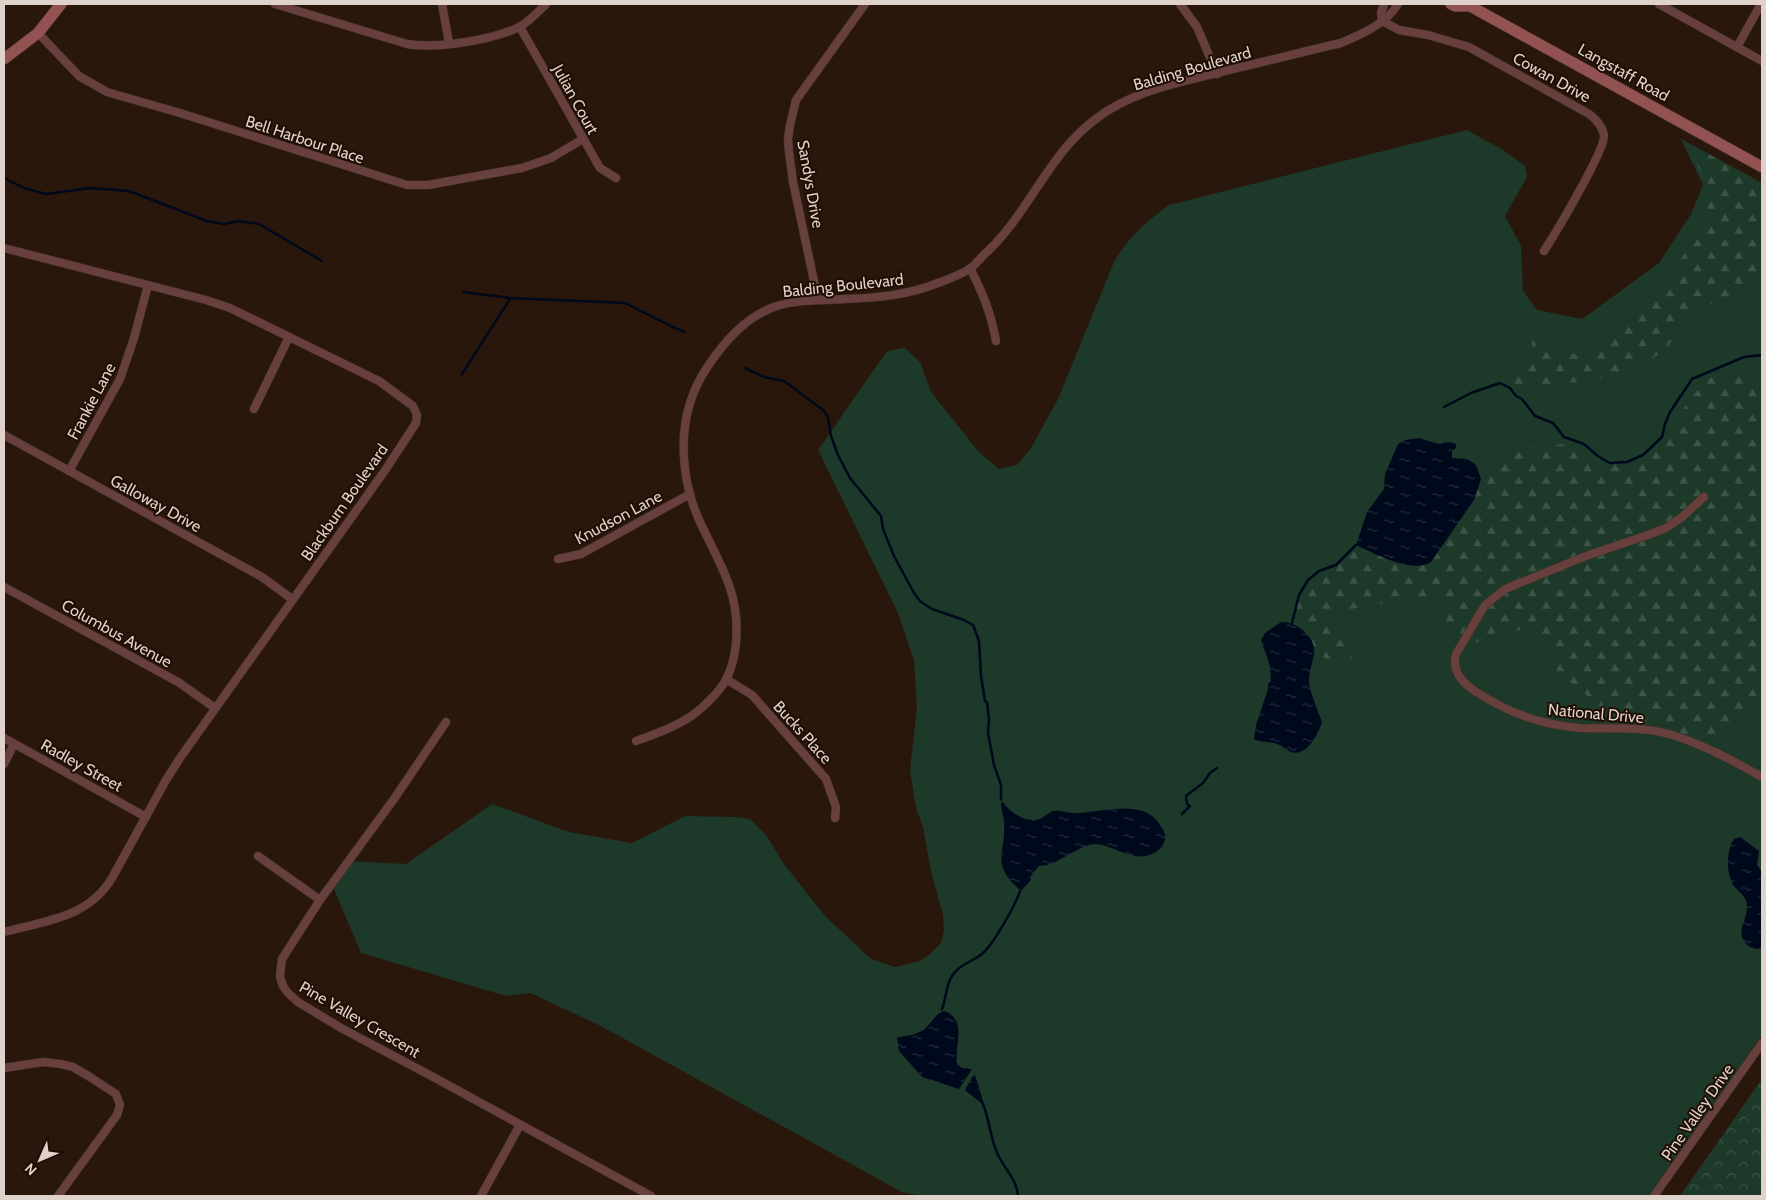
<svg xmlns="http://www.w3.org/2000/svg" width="1766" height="1200" viewBox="0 0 1766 1200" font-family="Cabin,sans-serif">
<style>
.grass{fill:#1d392a}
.forest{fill:url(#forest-firs)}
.park{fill:url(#park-crowns)}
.water{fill:url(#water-ripples)}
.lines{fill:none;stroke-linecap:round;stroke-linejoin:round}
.stream{stroke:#00091c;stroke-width:2.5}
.street-casing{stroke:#433126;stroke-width:9}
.secondary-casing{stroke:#433126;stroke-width:12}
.street{stroke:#67403e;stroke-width:8}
.secondary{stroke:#915251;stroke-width:11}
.labels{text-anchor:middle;stroke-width:4;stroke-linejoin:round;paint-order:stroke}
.street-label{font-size:16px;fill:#dfd2ca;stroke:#200e03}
</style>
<defs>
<pattern id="forest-firs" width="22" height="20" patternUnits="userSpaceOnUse" patternTransform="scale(1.25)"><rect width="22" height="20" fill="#1d392a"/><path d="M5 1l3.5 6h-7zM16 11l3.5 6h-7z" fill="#3d5548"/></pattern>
<pattern id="park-crowns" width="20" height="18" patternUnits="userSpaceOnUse" patternTransform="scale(1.25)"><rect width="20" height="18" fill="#1d392a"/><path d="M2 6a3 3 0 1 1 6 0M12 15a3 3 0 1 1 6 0" fill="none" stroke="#3d5548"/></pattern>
<pattern id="water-ripples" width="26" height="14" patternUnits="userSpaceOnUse" patternTransform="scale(1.25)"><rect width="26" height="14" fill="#00091c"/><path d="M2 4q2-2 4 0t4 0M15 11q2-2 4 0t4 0" fill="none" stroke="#252c3c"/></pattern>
</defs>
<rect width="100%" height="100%" fill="#2a170b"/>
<path class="grass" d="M1467 130 1503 150 1525 166 1527 177 1505 216 1521 246 1523 291 1537 310 1582 319 1659 263 1691 214 1703 185 1681 139 1762 183V1035L1650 1196H922L902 1192 599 1025 530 993 506 996 361 953 334 889 347 861 406 864 492 804 569 832 632 843 685 816 734 817 750 819 766 835 784 864 824 915 871 959 895 967 920 961 928 956 941 943 944 931 943 915 931 871 923 827 916 808 910 770 917 707 914 660 898 613 818 450 887 351 905 348 920 362 931 392 978 451 999 469 1017 465 1031 448 1058 399 1114 262C1127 238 1147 221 1169 205Z"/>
<g class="forest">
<path d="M1681 139 1762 183V290C1757 290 1752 288 1747 290 1738 292 1697 308 1691 314 1680 326 1674 343 1660 353 1618 387 1564 380 1514 389L1507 385 1505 379 1532 365V340L1547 348 1563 352 1576 354 1596 349 1659 292 1701 229 1712 190Z"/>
<path d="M1762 372V694L1747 718 1729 738 1704 748 1664 734 1637 730 1619 722 1558 672 1542 641 1534 632 1522 629 1491 641 1474 642 1446 628 1437 597 1395 601 1335 612 1330 616 1352 658 1346 663 1340 665 1314 653C1313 639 1304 629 1292 623L1299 595 1308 580 1319 571 1336 565 1356 545 1379 556 1419 566 1425 565 1431 562 1474 500 1481 479 1521 445 1545 447 1568 443 1603 459 1630 466 1659 447 1692 396 1710 378Z"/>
</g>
<path class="park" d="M1762 1079V1196H1680Z"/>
<g class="water">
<path d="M1420 438C1425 440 1431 442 1436 443 1444 444 1449 440 1456 444V448L1452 451V458L1468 459 1476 465 1481 479 1474 500 1431 562C1411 574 1376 554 1356 545L1367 512 1384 489 1385 474 1398 444 1405 440Z"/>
<path d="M1281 622C1296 621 1317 637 1314 654 1312 666 1307 675 1310 688 1313 700 1318 711 1322 722 1318 734 1307 757 1291 752 1286 750 1282 745 1277 744 1269 741 1261 743 1254 739L1256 725 1268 689V684L1271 681 1270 666 1261 640 1265 633Z"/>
<path d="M1001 799C1008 812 1027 825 1042 818 1045 816 1049 813 1052 811 1061 810 1069 814 1078 813 1104 812 1144 798 1160 825 1163 830 1166 833 1165 839 1164 845 1160 850 1154 853 1133 864 1115 845 1095 844 1083 844 1062 860 1050 864 1047 866 1043 865 1039 866L1030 877 1031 880 1022 890 1019 889C990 863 1006 854 1004 823 1004 815 1000 808 1001 799Z"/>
<path d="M1740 837 1759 851 1757 865 1762 872V948L1757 949 1750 947C1732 933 1748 922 1747 905 1746 895 1739 893 1734 886 1726 875 1726 850 1734 839Z"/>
<path d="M944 1011C968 1019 954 1046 957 1064L962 1068 972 1069 959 1089 922 1077 899 1051 897 1038C906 1035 914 1036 923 1030 931 1025 935 1013 944 1011Z"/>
<path d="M975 1075 983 1101 981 1103 965 1090 972 1077Z"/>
</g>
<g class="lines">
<g class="stream">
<path d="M4 178 24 188 46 194 90 188 129 191 207 221 224 224 238 221 259 224 322 261"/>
<path d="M463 292 510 298 625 303 671 326 685 332"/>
<path d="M745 368 764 377 784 381 823 410 828 417 831 436 838 455 850 478 881 516 883 529 894 556 914 593 921 602 932 609 964 620 973 625 979 641 981 676 985 701 987 702 989 720 988 733 994 765 1001 785V799"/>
<path d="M462 374 510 299"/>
<path d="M1444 407 1471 393 1500 383 1510 388 1516 396 1522 399 1535 416 1553 423 1564 437 1584 444 1599 457 1610 463 1627 462 1643 455 1662 437 1665 424 1670 412 1692 379 1744 357 1762 355"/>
<path d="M1292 623 1299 595 1308 580 1319 571 1336 565 1356 545"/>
<path d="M1182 814 1190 806 1187 804 1186 796 1203 783 1210 773 1217 768"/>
<path d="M942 1009C946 999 946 985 952 976 959 964 973 962 983 953 994 943 1015 906 1020 891"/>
<path d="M982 1102C990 1119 990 1139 998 1155 1005 1169 1017 1180 1018 1196"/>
</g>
<defs>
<g id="street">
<path d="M275 4 407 44C436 49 493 40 519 27 529 22 538 12 546 4"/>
<path d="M442 4 449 43"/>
<path d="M1180 4 1197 27 1217 74"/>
<path d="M1659 4 1762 61"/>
<path d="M1382 21 1399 30 1428 35 1469 47 1589 114C1596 119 1602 126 1604 135 1606 149 1555 234 1544 251"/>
<path d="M1382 21 1381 13 1384 4"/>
<path d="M520 27 600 168 616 178"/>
<path d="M38 33 79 76 107 92 180 113 407 185H428L522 168 551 158 583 139"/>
<path d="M1737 47 1761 4"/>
<path d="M4 248 206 300 230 308 379 381 413 406 417 415 416 423 386 469 180 758 166 780 112 878C88 918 45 921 4 932"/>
<path d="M970 268C983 294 991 313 996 341"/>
<path d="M818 300 793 182 789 152 788 139 790 125 796 100 865 4"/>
<path d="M254 409 289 337"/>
<path d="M4 435 262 577 292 599"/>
<path d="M69 471 120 379 134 338 148 285"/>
<path d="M1704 497 1681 518 1666 528 1645 536 1586 556 1505 589 1485 605 1456 654C1451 672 1463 684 1478 693 1511 714 1542 725 1581 728 1610 729 1641 726 1669 734 1702 744 1732 760 1762 777"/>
<path d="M558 559 581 554 690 494"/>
<path d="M4 587 178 682 215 708"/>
<path d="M726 679 752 695 826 779 836 807 835 818"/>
<path d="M446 722 394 799 320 900 289 948 282 959 281 967 280 977 283 986 288 993 298 1002 341 1028 437 1079 651 1196"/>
<path d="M4 738 146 817"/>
<path d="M636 741C653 735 670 729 685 720 698 713 720 692 727 678 740 650 739 613 729 585 718 553 697 524 689 491 679 448 682 404 708 366 724 342 746 317 774 307 796 299 822 301 845 299 877 298 908 295 938 283 949 279 962 274 971 268 977 263 982 256 988 251 1030 211 1049 153 1097 118 1134 90 1182 82 1225 71 1264 62 1302 52 1341 43 1362 34 1386 24 1398 4"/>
<path d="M4 764 14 744"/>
<path d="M258 856 320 900"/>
<path d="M4 1068 43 1062 61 1064 73 1067 90 1077 116 1094 120 1105 117 1115 58 1196"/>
<path d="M481 1196 520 1125"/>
<path d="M1654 1196 1762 1043"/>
</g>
<g id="secondary">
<path d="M1451 4 1455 6H1470L1762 167"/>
<path d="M4 59 38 33 61 4"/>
</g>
</defs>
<use href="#street" class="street-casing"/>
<use href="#secondary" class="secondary-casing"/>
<use href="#street" class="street"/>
<use href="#secondary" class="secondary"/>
</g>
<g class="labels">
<g class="street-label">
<text transform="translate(1192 68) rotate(-16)" y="6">Balding Boulevard</text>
<text transform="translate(1624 72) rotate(29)" y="6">Langstaff Road</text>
<text transform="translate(1552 77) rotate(29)" y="6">Cowan Drive</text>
<text transform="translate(576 99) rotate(61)" y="6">Julian Court</text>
<text transform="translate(305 139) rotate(18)" y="6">Bell Harbour Place</text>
<text transform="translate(811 184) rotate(80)" y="6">Sandys Drive</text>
<text transform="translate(843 285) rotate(-6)" y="6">Balding Boulevard</text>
<text transform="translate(91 401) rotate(-62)" y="6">Frankie Lane</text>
<text transform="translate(344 502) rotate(-55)" y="6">Blackburn Boulevard</text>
<text transform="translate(156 503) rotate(29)" y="6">Galloway Drive</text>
<text transform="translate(618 517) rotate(-28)" y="6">Knudson Lane</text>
<text transform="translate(117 633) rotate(29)" y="6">Columbus Avenue</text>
<text transform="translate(1596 713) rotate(5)" y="6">National Drive</text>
<text transform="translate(803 732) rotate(48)" y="6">Bucks Place</text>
<text transform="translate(82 765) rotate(29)" y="6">Radley Street</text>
<text transform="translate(360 1019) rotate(30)" y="6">Pine Valley Crescent</text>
<text transform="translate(1697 1112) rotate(-55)" y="6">Pine Valley Drive</text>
</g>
</g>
<rect width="1766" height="1200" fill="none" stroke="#dfd2ca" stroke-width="10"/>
<g transform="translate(40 1160) rotate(225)" stroke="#200e03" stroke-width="4" paint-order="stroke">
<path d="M0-4L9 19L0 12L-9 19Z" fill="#dfd2ca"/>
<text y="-8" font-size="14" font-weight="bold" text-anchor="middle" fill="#dfd2ca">N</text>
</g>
</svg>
